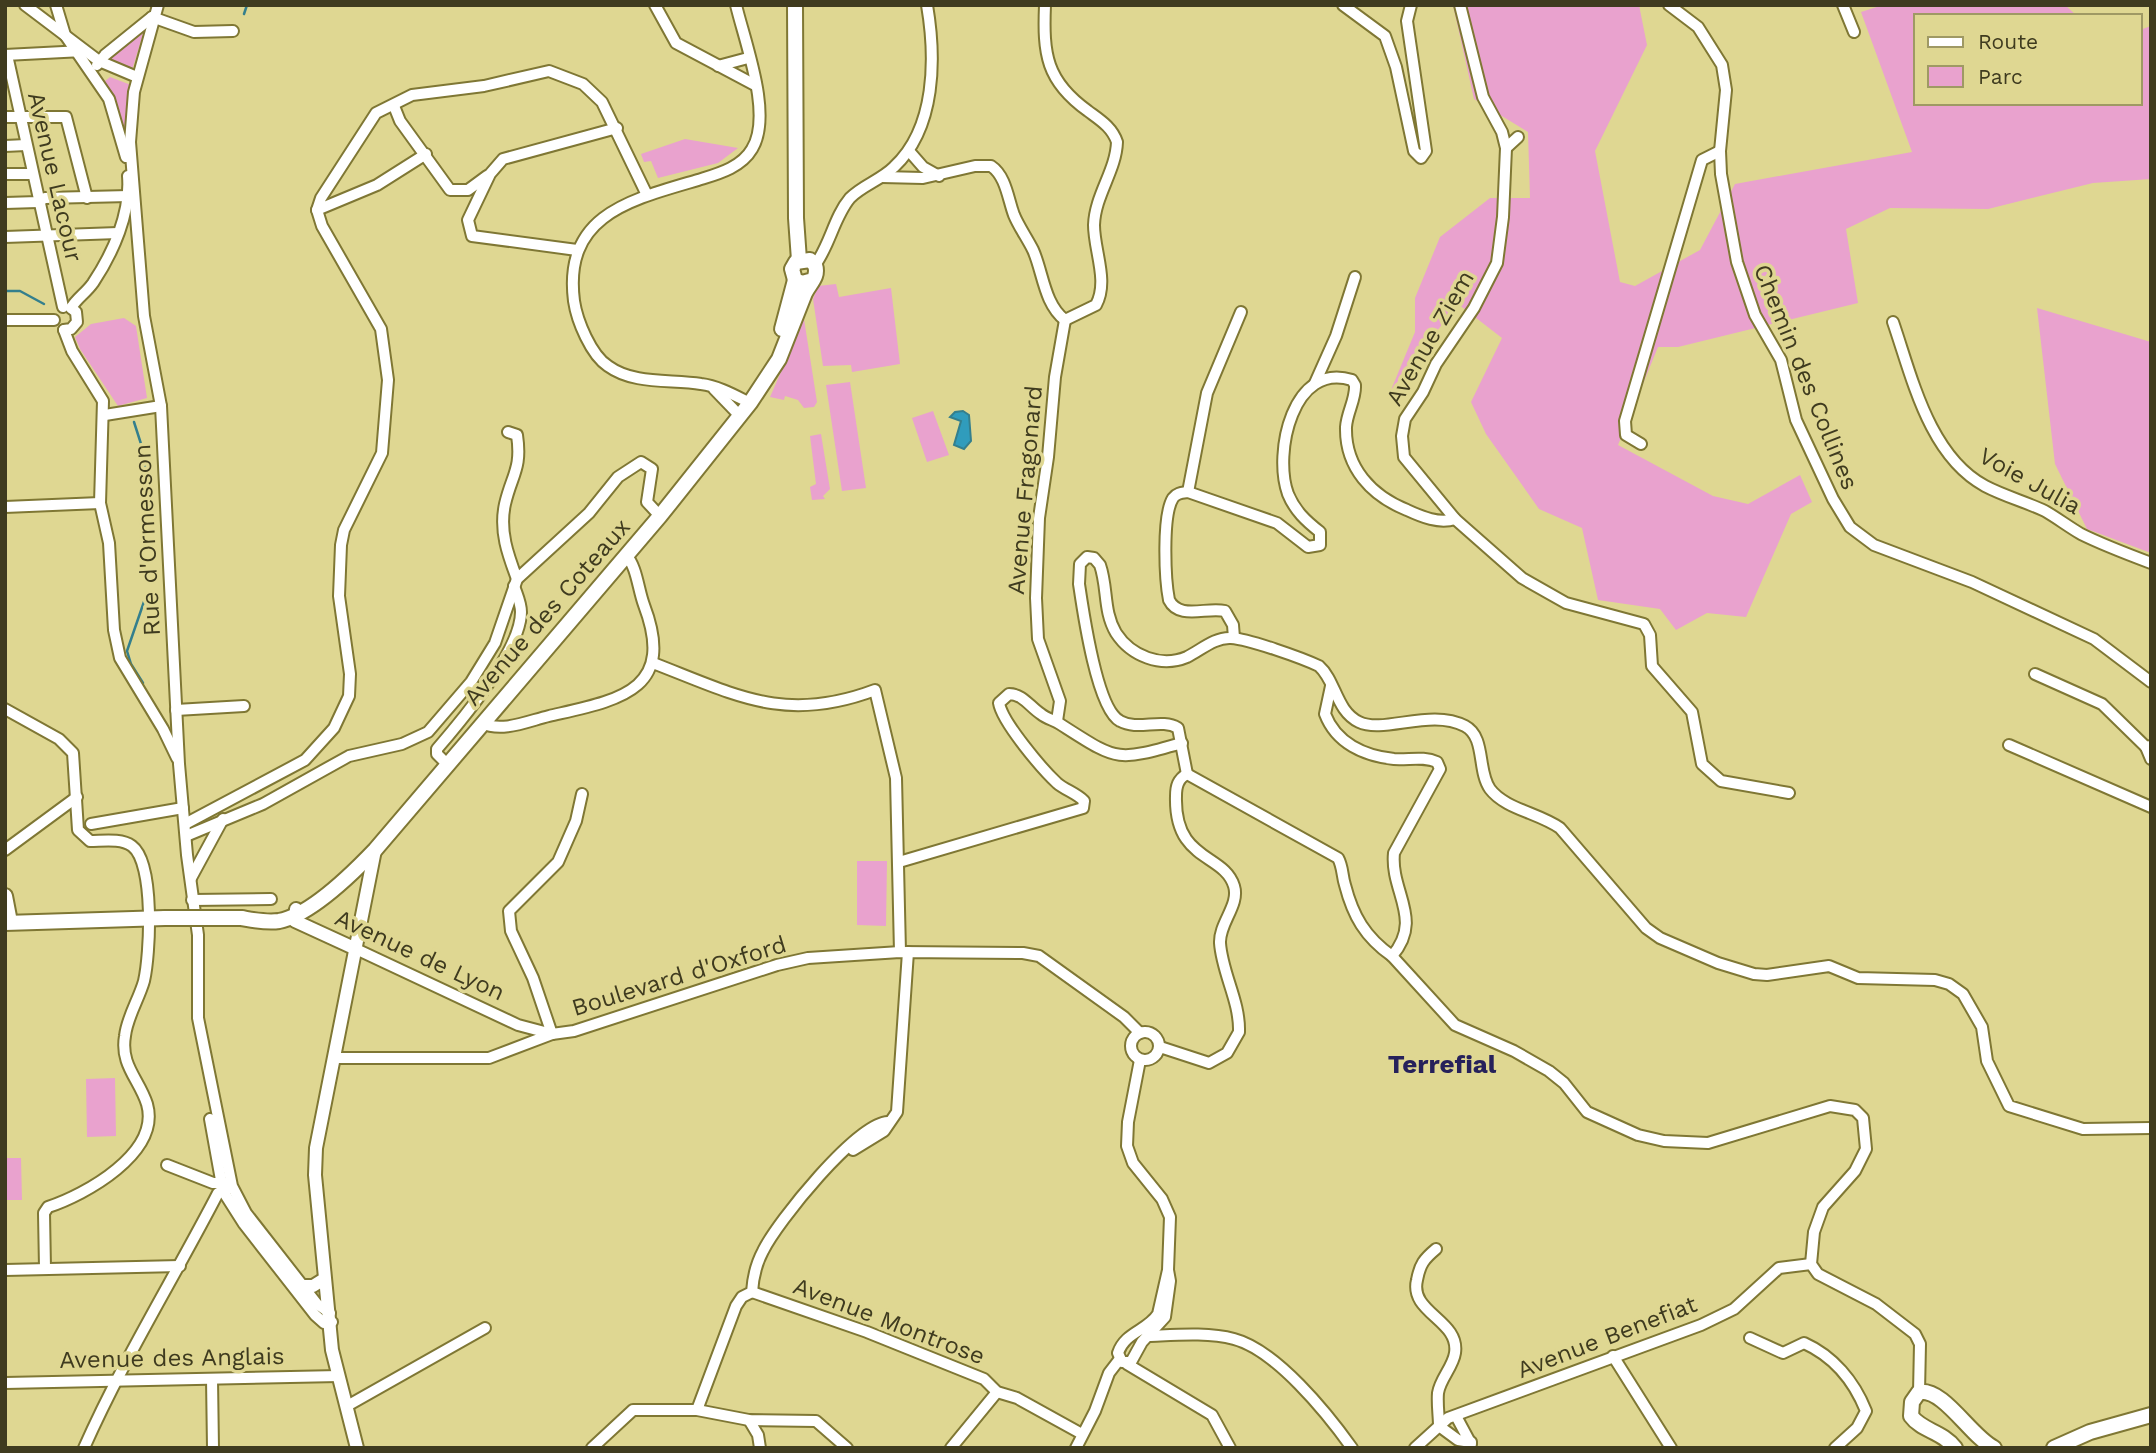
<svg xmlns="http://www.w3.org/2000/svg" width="2156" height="1453" viewBox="0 0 2156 1453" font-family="'Work Sans',sans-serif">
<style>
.green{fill:#e9a2ce}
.water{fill:#309cbc;stroke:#347f8d;stroke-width:2}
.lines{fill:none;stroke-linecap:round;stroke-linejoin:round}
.stream{stroke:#347f8d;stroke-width:2.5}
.minor-casing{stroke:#7f7734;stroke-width:14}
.tertiary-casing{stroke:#7f7734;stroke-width:16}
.secondary-casing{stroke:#7f7734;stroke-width:18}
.minor{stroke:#fff;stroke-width:10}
.tertiary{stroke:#fff;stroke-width:12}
.secondary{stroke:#fff;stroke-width:14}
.secondary-bridge-casing{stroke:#7f7734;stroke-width:18;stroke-linecap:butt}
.secondary-bridge{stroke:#fff;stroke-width:14}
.labels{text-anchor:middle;stroke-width:7;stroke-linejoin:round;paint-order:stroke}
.street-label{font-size:24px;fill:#3f3b1f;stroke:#dfd792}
.neighbourhood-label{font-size:26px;font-weight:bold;fill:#26215b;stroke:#dfd792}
</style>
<rect width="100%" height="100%" fill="#dfd792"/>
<g class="green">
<path d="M1453 5H1639L1647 45 1595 151 1620 282 1635 286 1700 250 1735 184 1912 152 1861 12 1883 5H2065L2077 16H1916V103H2140V30L2151 26V179L2093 183 1988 209 1890 208 1846 229 1858 303 1678 347H1658L1618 445 1713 496 1748 504 1800 475 1812 502 1791 514 1746 617 1707 613 1676 630 1660 609 1598 600 1582 528 1539 509 1486 434 1471 402 1502 338 1458 304 1391 390 1415 332V298L1440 237 1490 198H1530L1528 132 1474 99Z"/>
<path d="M140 32 143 34 132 70 108 61Z"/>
<path d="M110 77 131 85 125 133 104 82Z"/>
<path d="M685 139 738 148 718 163 658 178 651 161 644 162 641 154Z"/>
<path d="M836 284 839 297 891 288 900 364 852 372 851 365 823 366 813 299 818 286Z"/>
<path d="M2037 308 2151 342V553L2087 529 2055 464Z"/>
<path d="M124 318 136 326 147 398 118 406 80 349 75 337 91 324Z"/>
<path d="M804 319 817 402 814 407 804 408 798 400 785 396 784 400 770 397Z"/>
<path d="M850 382 866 488 842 491 826 385Z"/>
<path d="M933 411 949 455 927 462 912 418Z"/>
<path d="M821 434 830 489 823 496 825 499 812 500 810 487 816 484 810 436Z"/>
<path d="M857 861H887L886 926 857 925Z"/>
<path d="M115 1078 116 1136 87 1137 86 1079Z"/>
<path d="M5 1158H21L22 1200H5Z"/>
</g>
<path class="water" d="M963 411 969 415 971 441 964 449 954 445 961 421 950 417 955 412Z"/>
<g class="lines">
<g class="stream">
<path d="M244 14 247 5"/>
<path d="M5 291H20L44 304"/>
<path d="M134 422 142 447 148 486"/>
<path d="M143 683 131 664 127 651 147 593"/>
</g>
<defs>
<g id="minor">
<path d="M25 5 99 61 137 77"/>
<path d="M56 5 65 35 109 99 126 157"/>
<path d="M158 5 134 92 130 142 144 316 161 406 179 764 187 855 198 935V1018L232 1186 246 1213 317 1304 330 1313"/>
<path d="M655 5 676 43 755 85"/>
<path d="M736 5C745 43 773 115 752 149 741 168 717 174 698 180 630 200 563 215 574 301 577 321 591 355 608 366 634 385 671 379 701 384 718 386 734 395 750 403"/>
<path d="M1343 5 1385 36 1396 67 1414 151 1421 158 1426 151 1407 21 1411 5"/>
<path d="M1460 5 1483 97 1502 132 1506 148 1503 217 1497 263 1474 308 1436 364 1423 392 1405 419 1402 436 1404 457 1455 519 1522 578 1566 603 1644 624 1650 635 1652 666 1692 712 1702 764 1721 781 1789 793"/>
<path d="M1669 5 1698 27 1722 65 1726 90 1720 151 1721 174 1737 262 1755 315 1781 360 1796 420 1833 499 1850 527 1874 545 1972 582 2094 639 2151 682"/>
<path d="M1843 5 1854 32"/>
<path d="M152 17 194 32 233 31"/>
<path d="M5 55 83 51"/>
<path d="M7 55 63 307"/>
<path d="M97 65 105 55 152 17"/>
<path d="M718 66 748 58"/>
<path d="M394 106 400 121 450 190H468L487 176"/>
<path d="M5 117H66L87 198"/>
<path d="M5 146 26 145"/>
<path d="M1506 148 1518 137"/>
<path d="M909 151 923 167 939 176"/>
<path d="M5 174H32"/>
<path d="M882 177 923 178 975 166H991C1006 176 1008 199 1014 215 1019 227 1027 238 1033 250 1043 272 1044 304 1065 320L1096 305C1109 281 1094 251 1094 225 1095 195 1116 171 1117 142 1112 127 1100 120 1088 111 1046 81 1043 54 1045 5"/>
<path d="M5 203 38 202 45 198 129 196"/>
<path d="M317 210 377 185 426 154"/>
<path d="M5 237 118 233"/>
<path d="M577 250 472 236 468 220 490 174 503 159 617 128"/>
<path d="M815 265C830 245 834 217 850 198 863 185 881 180 894 167 936 128 936 58 927 5"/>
<path d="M71 308C77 298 86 293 93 283 113 253 131 213 128 176"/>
<path d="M5 320H54"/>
<path d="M1893 322C1912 377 1929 456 1985 486 2004 496 2026 502 2045 511 2057 518 2069 527 2081 534 2103 545 2127 554 2151 563"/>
<path d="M64 330 72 351 103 401 100 503 109 543 114 630 120 658 163 729 177 758"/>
<path d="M64 330 71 329 77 322 76 312 71 308"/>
<path d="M1315 383 1336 336 1355 277"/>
<path d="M714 389 740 416"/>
<path d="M105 415 161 406"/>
<path d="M508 432 517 435C522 469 512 474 505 504 499 531 508 555 517 579"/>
<path d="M1641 444 1626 435 1625 421 1702 160 1720 151"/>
<path d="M1188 492 1207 393 1241 312"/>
<path d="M5 507 100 503"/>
<path d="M1234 638 1233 625 1225 611C1206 607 1179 620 1169 600 1165 580 1162 515 1173 498 1177 493 1181 493 1188 492L1277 523 1308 547 1320 545V532C1306 521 1295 511 1288 494 1273 453 1293 361 1352 380L1355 385C1356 399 1347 412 1346 427 1345 468 1372 496 1407 510 1422 517 1439 524 1455 519"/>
<path d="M653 663C736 695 785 724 875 690L896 778 900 952"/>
<path d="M2035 674 2102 704 2146 747"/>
<path d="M5 709 59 739 73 753 78 830 90 841C103 841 121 838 132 846 155 863 150 955 144 981 139 999 127 1017 125 1036 120 1065 139 1079 147 1104 161 1153 85 1195 48 1207L44 1213 45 1268"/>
<path d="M176 710 244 706"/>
<path d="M1057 721 1060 701 1038 639 1036 598 1039 518 1048 457 1055 377 1065 320"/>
<path d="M482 723C502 733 528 721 549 716 618 700 677 692 644 605 638 589 637 567 626 555"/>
<path d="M2009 745 2151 807"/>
<path d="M2151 746 2146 747 2151 759"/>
<path d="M448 765 437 754V749C462 720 521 650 521 612 521 603 517 595 514 586"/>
<path d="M1187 774 1178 728C1161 718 1138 731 1120 721 1097 709 1083 611 1079 584L1080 564 1087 557 1094 558 1100 565C1108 588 1103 611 1116 633 1131 656 1161 668 1187 657 1201 650 1215 637 1231 638 1249 639 1302 658 1319 666 1336 681 1336 711 1359 722 1384 734 1431 708 1465 726 1486 737 1477 771 1490 789 1505 809 1539 813 1560 828L1646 928 1660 938 1718 963 1754 974 1767 975 1829 966 1858 978 1935 980 1949 984 1963 994 1982 1027 1987 1061 2009 1106 2083 1129 2151 1128"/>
<path d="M1187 774 1338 858C1343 867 1342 876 1345 885 1353 916 1365 937 1392 956 1424 919 1390 892 1394 853L1440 769 1437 762C1424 756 1409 760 1394 759 1364 756 1336 743 1325 714L1331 686"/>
<path d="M91 824 183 808"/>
<path d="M185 824 305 760 334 728 349 696 350 674 339 596 341 545 344 530 382 453 388 380 381 329 322 226 317 210 321 198 376 113 412 95 484 86 549 71 583 84 602 102 647 195"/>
<path d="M186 836 263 804 349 756 402 744 428 732 471 682 495 643 517 579 589 513 618 477 641 462 652 469 647 502 660 516"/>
<path d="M5 850 77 797"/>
<path d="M899 862 1083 808 1084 801C1076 793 1065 790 1057 783 1042 769 1002 722 999 703L1009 694C1023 694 1030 707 1041 714 1047 719 1054 720 1060 724 1118 761 1115 762 1182 743"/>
<path d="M191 878 223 819"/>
<path d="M192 900 271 899"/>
<path d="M356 949 518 1025 552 1034"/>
<path d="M1392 956 1455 1025 1514 1051 1549 1071 1564 1083 1587 1112 1638 1135 1664 1141 1708 1143 1830 1106 1855 1110 1863 1118 1866 1149 1855 1171 1823 1207 1814 1232 1811 1264 1818 1274 1876 1304 1915 1334 1920 1344 1919 1392"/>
<circle cx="1145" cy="1046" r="14"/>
<path d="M552 1034 533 978 511 931 509 911 558 862 576 821 582 794"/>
<path d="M1160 1047 1209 1063 1227 1053 1239 1032C1240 1001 1222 973 1220 943 1219 923 1240 905 1234 886 1224 853 1174 862 1176 796 1176 786 1178 779 1187 774"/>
<path d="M334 1058H489L552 1034 574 1031 777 965 808 958 900 952 1023 953 1039 956 1124 1017 1140 1033"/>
<path d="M1140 1060 1128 1122 1127 1146 1133 1163 1162 1199 1170 1217 1168 1270 1158 1314C1147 1331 1125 1332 1118 1353L1122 1362H1131L1142 1342 1165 1317 1170 1281 1168 1270"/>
<path d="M210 1119 223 1191 244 1224 315 1315 324 1323 332 1322"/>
<path d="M853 1150 884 1131 897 1112 908 952"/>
<path d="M167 1165 213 1183H224"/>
<path d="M1436 1249C1424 1259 1420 1264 1417 1280 1409 1313 1460 1320 1455 1353 1453 1367 1440 1379 1438 1393 1437 1404 1439 1416 1439 1426L1458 1440 1471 1442"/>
<path d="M5 1270 180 1266"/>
<path d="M752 1292 867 1332 984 1379 997 1392 1017 1398 1082 1434"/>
<path d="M1148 1336C1175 1335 1208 1332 1234 1339 1276 1350 1327 1413 1352 1448"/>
<path d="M1750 1338 1783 1353 1804 1343C1833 1356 1854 1381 1866 1411L1857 1428 1835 1448"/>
<path d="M1613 1356 1671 1448"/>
<path d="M1127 1364 1212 1415 1230 1448"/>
<path d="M212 1379 213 1448"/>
<path d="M5 1383 339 1376"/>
<path d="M347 1406 485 1328"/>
<path d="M697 1410 749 1420 816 1421 847 1448"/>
<path d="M1456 1416 1471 1444"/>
<path d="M749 1420 758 1435 760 1448"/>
<path d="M84 1448C123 1360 174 1278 218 1193L227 1189"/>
<path d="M592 1448 633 1410H697L736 1306 742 1297 752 1292C753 1277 756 1264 763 1251 777 1222 857 1123 888 1122"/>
<path d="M951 1448 997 1392"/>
<path d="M1076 1448 1095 1411 1109 1373 1119 1360"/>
<path d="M1415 1448 1448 1418 1701 1325 1734 1309 1779 1268 1811 1264"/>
</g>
<g id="tertiary">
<path d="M296 909 295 921 356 949"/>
<path d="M304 1286H313L321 1281"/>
<path d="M357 1448 332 1350 315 1175 316 1148 375 850"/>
</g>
<g id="secondary">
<path d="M795 5 796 218 799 260"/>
<path d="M782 329 795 280"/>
<path d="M5 896 10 922"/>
<path d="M241 918C253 920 266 923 279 921 311 915 353 873 375 850L660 516 750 403 779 359 805 293C810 283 819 277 815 265L810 260 796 262 792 269 795 280 802 283 813 280"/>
<path d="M5 923 165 918"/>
<path d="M1955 1448C1942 1431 1922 1431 1911 1416L1912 1402 1919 1392C1944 1388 1970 1436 1994 1448"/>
<path d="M2054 1448 2090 1432 2151 1415"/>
</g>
</defs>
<use href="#minor" class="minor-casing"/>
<use href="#tertiary" class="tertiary-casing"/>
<use href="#secondary" class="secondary-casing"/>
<use href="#minor" class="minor"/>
<use href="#tertiary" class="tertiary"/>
<use href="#secondary" class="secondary"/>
<defs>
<path id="secondary-bridge" d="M165 918H241"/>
</defs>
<use href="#secondary-bridge" class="secondary-bridge-casing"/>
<use href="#secondary-bridge" class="secondary-bridge"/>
</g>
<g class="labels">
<g class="street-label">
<text transform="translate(55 177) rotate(77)" y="8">Avenue Lacour</text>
<text transform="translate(1430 338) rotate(-60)" y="8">Avenue Ziem</text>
<text transform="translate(1806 377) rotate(68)" y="8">Chemin des Collines</text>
<text transform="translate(2030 481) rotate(29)" y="8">Voie Julia</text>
<text transform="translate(1025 490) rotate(-85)" y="8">Avenue Fragonard</text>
<text transform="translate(147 540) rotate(-93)" y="8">Rue d'Ormesson</text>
<text transform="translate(547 612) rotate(-49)" y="8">Avenue des Coteaux</text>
<text transform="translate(420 955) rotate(25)" y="8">Avenue de Lyon</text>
<text transform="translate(679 976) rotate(-17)" y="8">Boulevard d'Oxford</text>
<text transform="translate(889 1321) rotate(21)" y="8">Avenue Montrose</text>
<text transform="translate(1607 1337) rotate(-21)" y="8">Avenue Benefiat</text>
<text transform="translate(172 1358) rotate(-1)" y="8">Avenue des Anglais</text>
</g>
<g class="neighbourhood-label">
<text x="1442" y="1073">Terrefial</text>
</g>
</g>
<rect width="2156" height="1453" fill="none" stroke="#3f3b1f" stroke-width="14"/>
<rect x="1914" y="14" width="228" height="91" fill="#dfd792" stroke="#9f9964" stroke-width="2"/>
<rect x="1928" y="37" width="35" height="10" fill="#ffffff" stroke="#9f9964" stroke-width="2"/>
<text x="1978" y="49" font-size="21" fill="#3f3b1f">Route</text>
<rect x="1928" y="66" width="35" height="21" fill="#e9a2ce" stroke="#9f9964" stroke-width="2"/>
<text x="1978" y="84" font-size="21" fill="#3f3b1f">Parc</text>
</svg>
